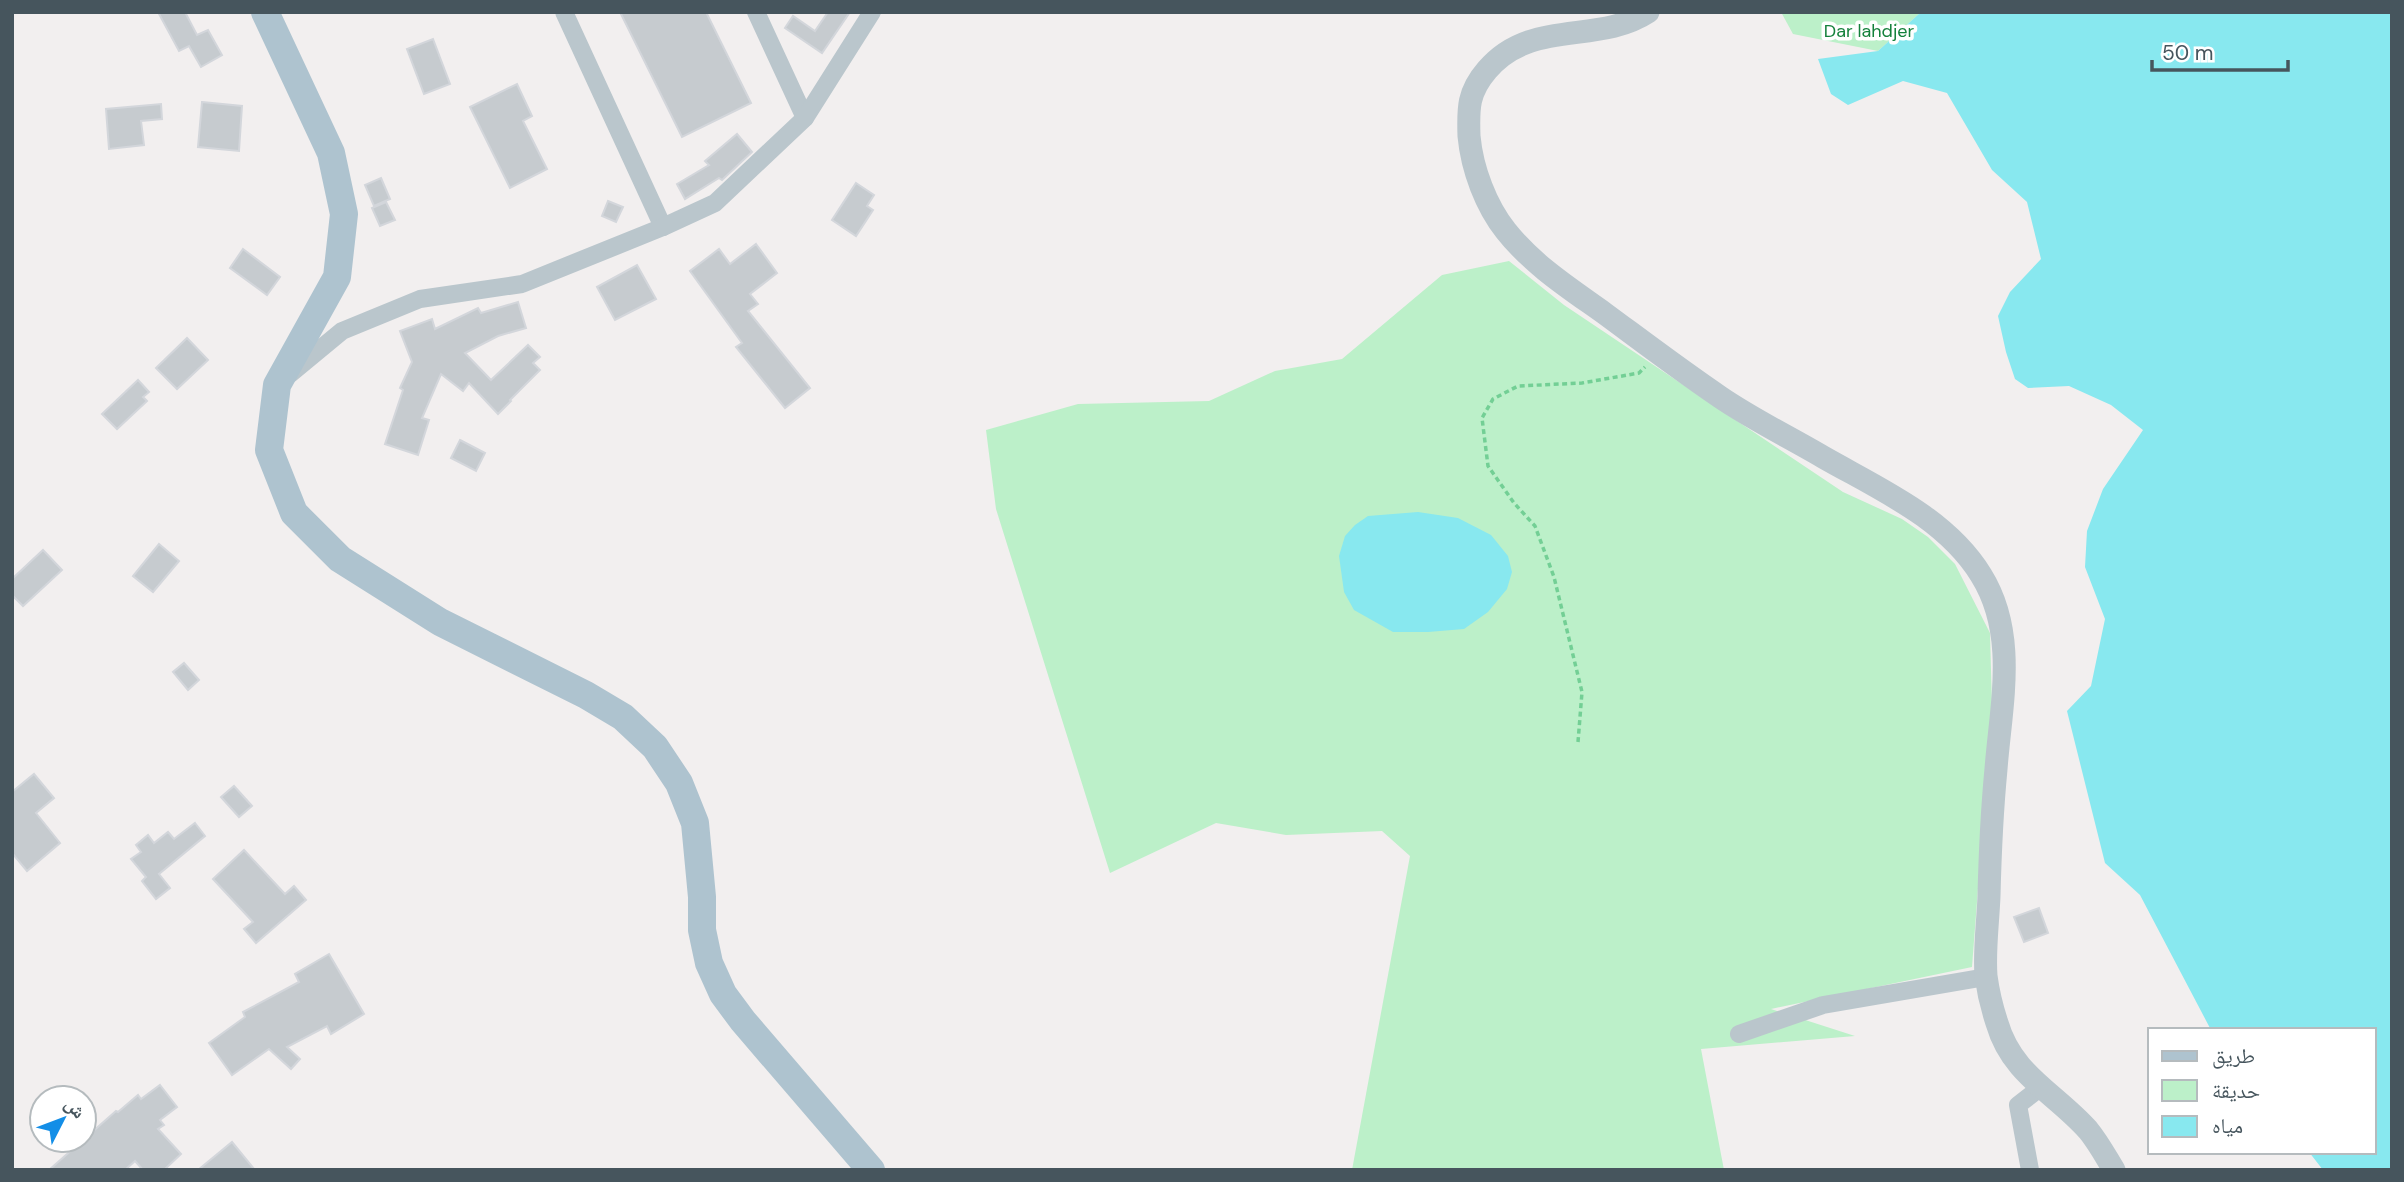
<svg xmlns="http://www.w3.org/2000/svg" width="2404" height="1182" viewBox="0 0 2404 1182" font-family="'DM Sans','Noto Naskh Arabic',sans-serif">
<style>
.green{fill:#bcf0c9}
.water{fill:#88e8ef}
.building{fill:#c6cbcf;stroke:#d3d6db;stroke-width:2}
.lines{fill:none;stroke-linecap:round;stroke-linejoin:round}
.path{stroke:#73cf95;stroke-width:3.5;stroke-dasharray:5 3.5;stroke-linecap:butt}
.minor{stroke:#bac6cc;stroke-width:18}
.tertiary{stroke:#bac6cc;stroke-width:23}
.primary{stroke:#aec3cf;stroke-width:28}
.labels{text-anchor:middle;stroke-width:7;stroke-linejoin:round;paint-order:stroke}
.park-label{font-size:18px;fill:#14813b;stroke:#fff}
</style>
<rect width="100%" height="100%" fill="#f2efef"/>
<g class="green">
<path d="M1781 12H1921L1878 51 1793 34Z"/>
<path d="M1509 261 1564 305 1843 492 1902 519 1928 537 1955 564 1990 633 1992 706 1972 967 1771 1009 1855 1036 1701 1049 1724 1170H1352L1410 856 1382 831 1286 835 1216 823 1110 873 996 509 986 430 1078 404 1209 401 1275 371 1342 359 1442 275Z"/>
</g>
<g class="water">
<path d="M1921 12H2392V1170H2323L2309 1152H2374V1030H2211L2140 895 2105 863 2067 711 2091 686 2105 619 2085 567 2087 531 2103 489 2143 430 2111 405 2069 386 2028 388 2015 379 2006 352 1998 316 2010 292 2041 259 2027 202 1992 170 1947 93 1903 81 1848 105 1831 94 1818 59 1878 51Z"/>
<path d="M1418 512 1458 518 1491 535 1508 556 1512 572 1507 589 1488 612 1464 629 1428 632H1393L1354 610 1344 592 1339 556 1345 536 1355 525 1368 516Z"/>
</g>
<g class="building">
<path d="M158 12H185L197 35 208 30 222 55 201 67 189 46 179 51Z"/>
<path d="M620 12H706L751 103 682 137Z"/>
<path d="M828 12H850L822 53 785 28 793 16 815 31Z"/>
<path d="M433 39 450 84 424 94 407 49Z"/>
<path d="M517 84 532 116 523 121 547 169 510 188 470 107Z"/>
<path d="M202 102 242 106 239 151 198 147Z"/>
<path d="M161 104 162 119 141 121 144 145 109 149 106 109Z"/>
<path d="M737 134 752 152 722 180 719 178 685 199 677 184 709 165 705 161Z"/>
<path d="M381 178 390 199 374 206 365 185Z"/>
<path d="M856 183 874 195 867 206 873 210 856 236 832 220Z"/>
<path d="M608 201 623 207 616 222 602 216Z"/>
<path d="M386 202 395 220 380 226 372 208Z"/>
<path d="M756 244 777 273 750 294 758 304 748 311 810 388 785 408 736 347 742 343 690 271 719 249 730 264Z"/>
<path d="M243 249 280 277 267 295 230 268Z"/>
<path d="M637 265 656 299 615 320 597 287Z"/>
<path d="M518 302 526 328 498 336 465 353 491 380 528 345 540 357 533 363 540 370 510 400 511 401 498 414 469 383 463 391 441 374 422 418 429 420 418 455 385 444 403 390 400 388 412 362 400 331 432 319 435 329 478 308 481 313Z"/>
<path d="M187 338 208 360 177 389 156 368Z"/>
<path d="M138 380 149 392 143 397 147 401 117 429 102 414Z"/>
<path d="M460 440 485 453 476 471 451 458Z"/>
<path d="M159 544 179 561 153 592 133 576Z"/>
<path d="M43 550 62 570 23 606 12 595V579Z"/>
<path d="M184 663 199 680 188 690 173 672Z"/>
<path d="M34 774 54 798 36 813 60 843 27 871 12 853V792Z"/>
<path d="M234 786 252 806 239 817 221 797Z"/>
<path d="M195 823 205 836 159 874 170 888 156 899 142 881 146 877 131 859 141 852 136 845 148 835 154 843 168 832 174 839Z"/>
<path d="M244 850 285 894 294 886 306 900 256 943 244 929 253 922 213 879Z"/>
<path d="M2039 908 2048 933 2024 942 2014 917Z"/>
<path d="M329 954 364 1014 331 1034 327 1026 287 1047 300 1059 291 1069 269 1049 232 1075 209 1043 245 1017 243 1012 299 982 295 974Z"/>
<path d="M160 1085 177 1107 160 1120 164 1125 158 1129 181 1154 164 1170H143L135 1161 125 1170H49L116 1111 118 1112 138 1095 141 1099Z"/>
<path d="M232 1142 255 1170H198Z"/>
</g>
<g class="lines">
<path class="path" d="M1578 742 1582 692 1554 577 1535 526 1514 503 1488 466 1482 418 1493 399 1518 386 1582 383 1639 373 1645 367"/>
<g class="minor">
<path d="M564 12 663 227"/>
<path d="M756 12 805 118"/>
<path d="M290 374 342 331 420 299 522 284 663 227 715 203 805 118 872 12"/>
<path d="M1739 1034 1823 1005 1986 977"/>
<path d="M2030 1170 2018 1105 2040 1088"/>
</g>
<path class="tertiary" d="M1648 12C1598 45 1531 18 1487 70 1468 92 1468 108 1469 136 1472 169 1486 206 1506 231 1533 265 1569 288 1604 313 1642 341 1680 370 1720 397 1752 419 1789 437 1823 457 1879 489 1946 518 1981 575 2018 634 2001 704 1996 769 1992 811 1990 854 1989 896 1988 922 1984 950 1986 976 1988 991 1992 1008 1997 1023 2012 1075 2054 1092 2088 1130 2098 1142 2106 1157 2114 1170"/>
<path class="primary" d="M265 12 331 153 344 214 337 277 277 385 269 450 294 513 340 559 440 622 586 695 623 717 655 747 679 783 695 823 702 897V930L709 963 723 994 743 1021 871 1170"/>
</g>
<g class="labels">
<g class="park-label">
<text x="1869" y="37">Dar lahdjer</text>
</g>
</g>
<rect width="2404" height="1182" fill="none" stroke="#46555d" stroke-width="28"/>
<rect x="2148" y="1028" width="228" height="126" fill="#ffffff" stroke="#b5bbbe" stroke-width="2"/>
<rect x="2162" y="1051" width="35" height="10" fill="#aec3cf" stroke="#b5bbbe" stroke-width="2"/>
<text x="2212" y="1063" font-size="21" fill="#46555d">طريق</text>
<rect x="2162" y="1080" width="35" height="21" fill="#bcf0c9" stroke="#b5bbbe" stroke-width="2"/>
<text x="2212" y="1098" font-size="21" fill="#46555d">حديقة</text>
<rect x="2162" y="1116" width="35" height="21" fill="#88e8ef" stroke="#b5bbbe" stroke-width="2"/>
<text x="2212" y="1133" font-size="21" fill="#46555d">مياه</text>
<g transform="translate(63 1119) rotate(48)"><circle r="33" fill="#ffffff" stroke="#b5bbbe" stroke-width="2"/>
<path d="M0-5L12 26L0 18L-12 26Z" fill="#138ee7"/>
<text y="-10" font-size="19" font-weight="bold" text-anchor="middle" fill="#46555d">ش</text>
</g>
<path d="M2152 60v10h136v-10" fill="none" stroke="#46555d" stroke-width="3.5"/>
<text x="2162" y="60" font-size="21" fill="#46555d" stroke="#ffffff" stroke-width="5" paint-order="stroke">50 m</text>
</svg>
